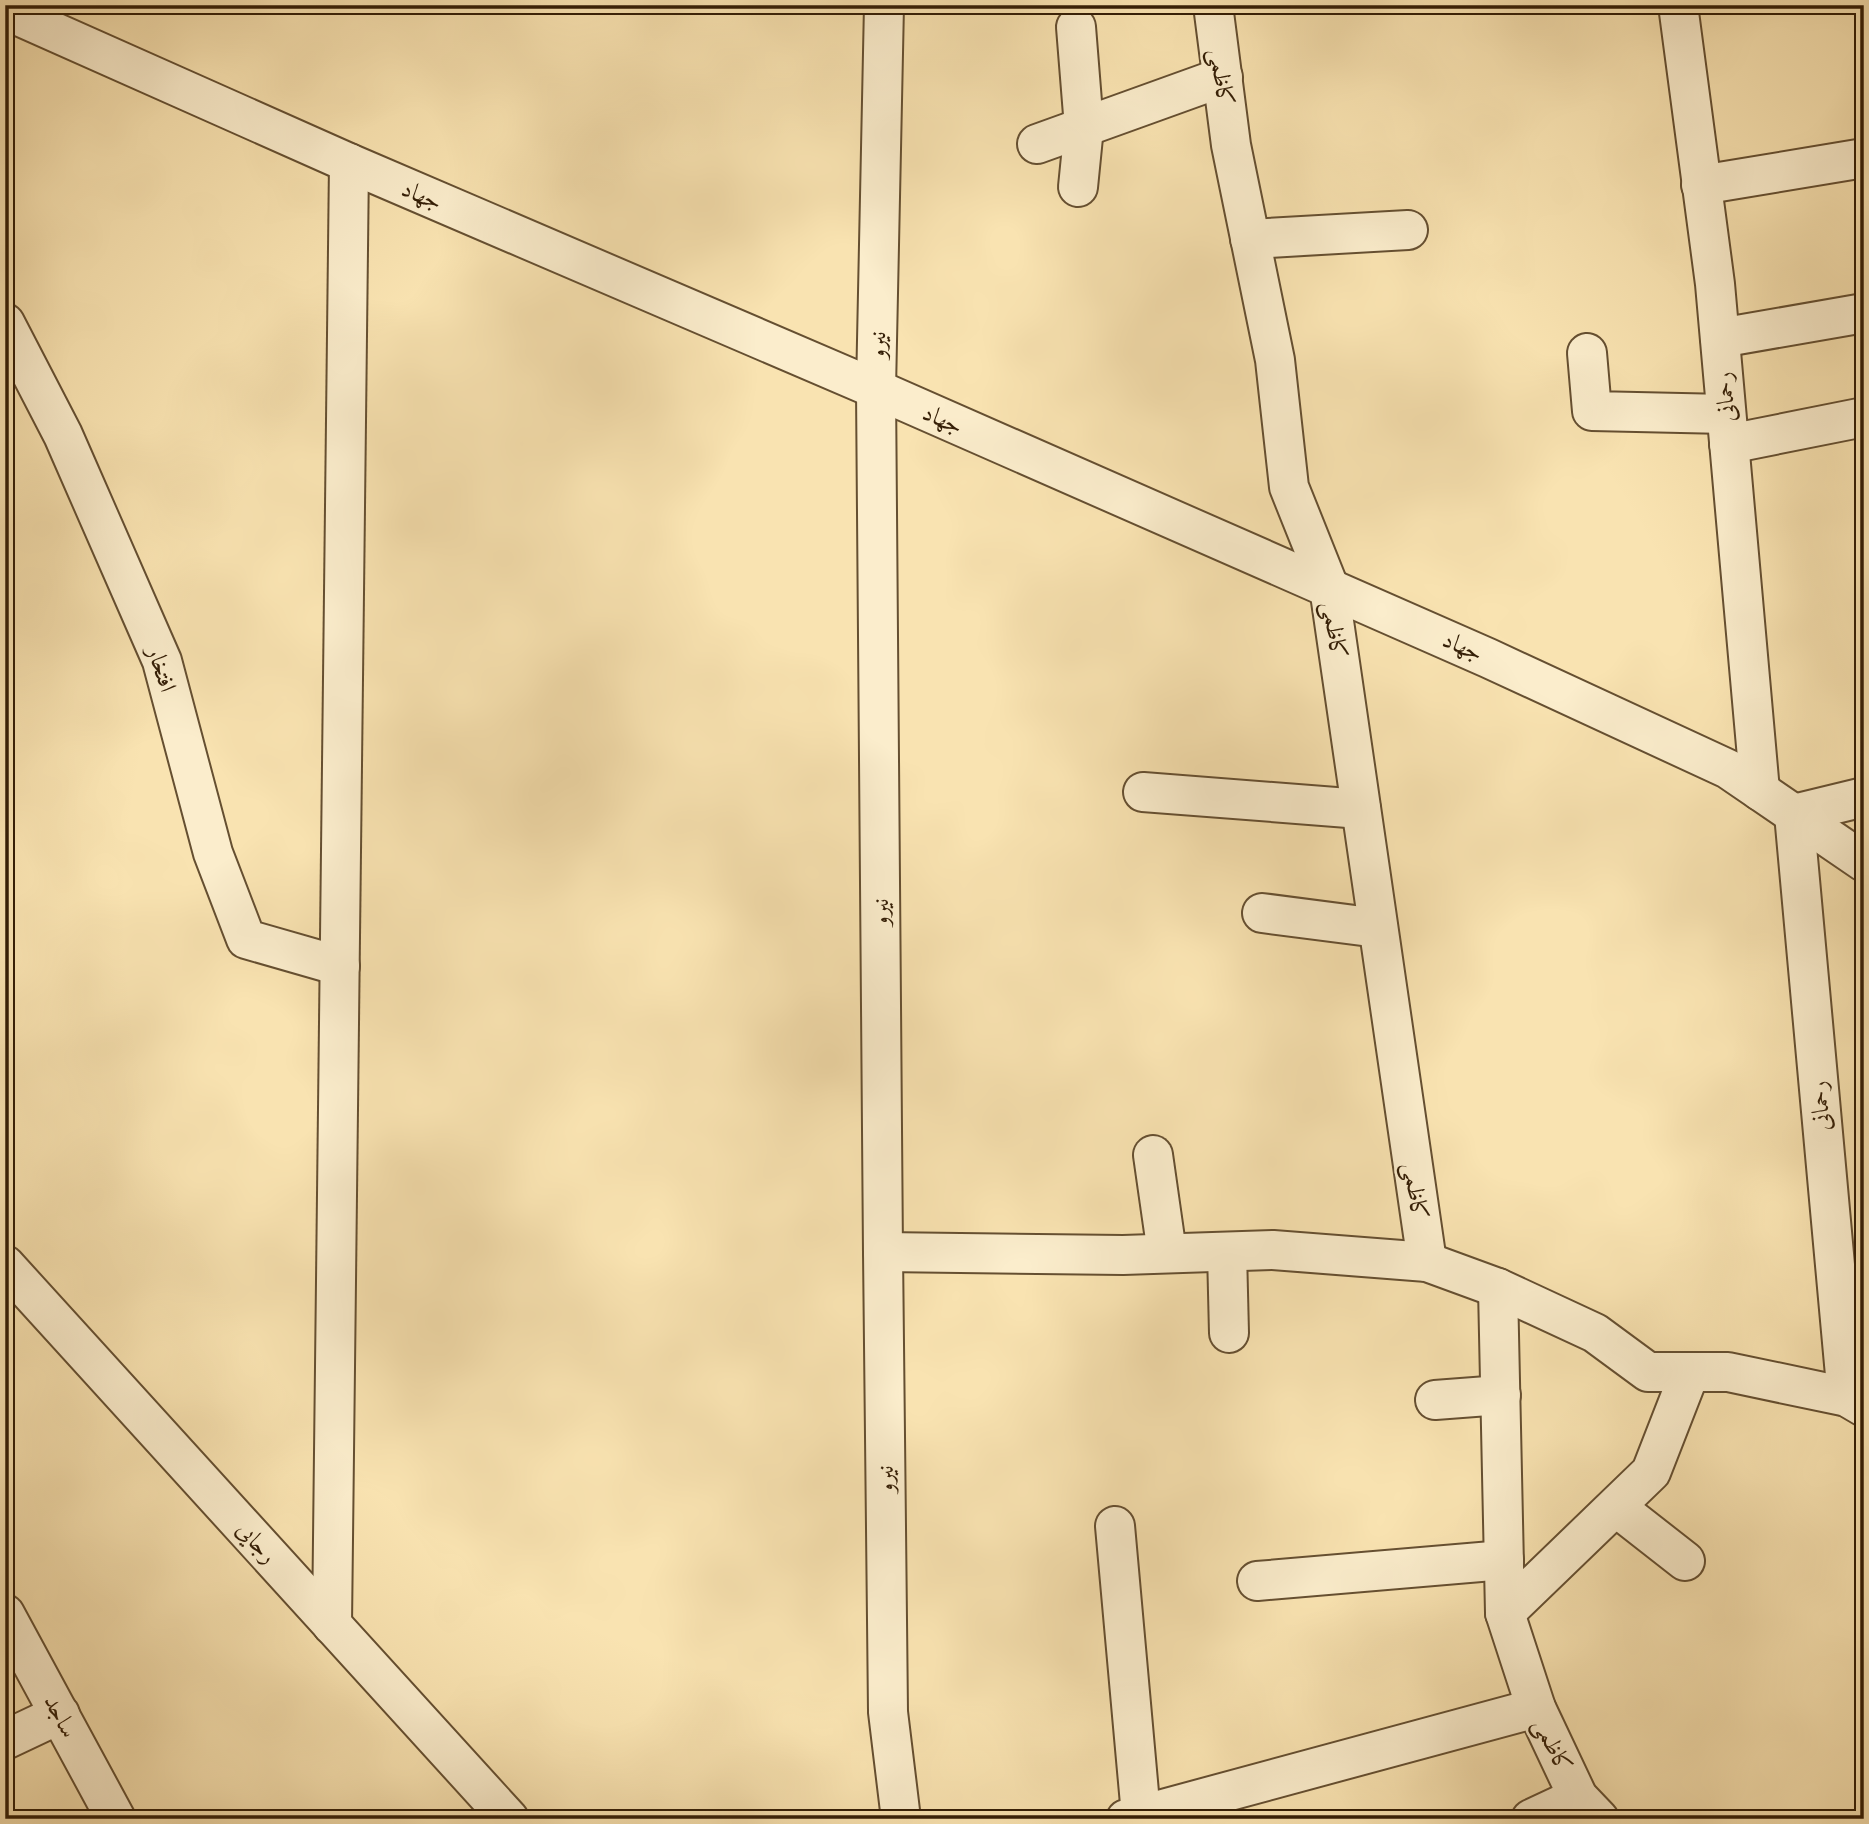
<svg xmlns="http://www.w3.org/2000/svg" width="1869" height="1824" viewBox="0 0 1869 1824" font-family="Vollkorn,Amiri,serif">
<style>
.lines{fill:none;stroke-linecap:round;stroke-linejoin:round}
.minor-casing{stroke:#654f31;stroke-width:42}
.minor{stroke:#fbedcc;stroke-width:38}
.labels{text-anchor:middle;stroke-width:5;stroke-linejoin:round;paint-order:stroke}
.street-label{font-size:24px;fill:#341e06;stroke:#fbedcc}
</style>
<rect width="100%" height="100%" fill="#f9e3b1"/>
<filter id="stains"><feTurbulence type="fractalNoise" baseFrequency=".00286" numOctaves="4"/><feColorMatrix values="0 0 0 0 .2 0 0 0 0 .09 0 0 0 0 .02 0 0 0 .5 -.17"/></filter>
<radialGradient id="worn" r=".72"><stop offset=".6" stop-color="#630" stop-opacity="0"/><stop offset="1" stop-color="#630" stop-opacity=".3"/></radialGradient>
<g class="lines">
<defs>
<g id="minor">
<path d="M884 5 876 389 883 1252 888 1712 901 1819"/>
<path d="M1213 5 1231 145 1275 360 1289 487 1329 587 1427 1262"/>
<path d="M1678 5 1715 284 1760 791"/>
<path d="M5 10 349 163 876 389 1488 658 1728 769 1864 862"/>
<path d="M1076 27 1084 127 1078 187"/>
<path d="M1037 144 1223 77"/>
<path d="M1701 185 1864 158"/>
<path d="M1250 239 1408 230"/>
<path d="M5 323 63 435 162 661 213 853 246 939 340 966"/>
<path d="M1720 338 1864 313"/>
<path d="M1587 353 1592 411 1726 414"/>
<path d="M1729 444 1864 417"/>
<path d="M1143 792 1361 809"/>
<path d="M1262 913 1378 928"/>
<path d="M1153 1155 1167 1253"/>
<path d="M883 1252 1123 1255 1273 1250 1427 1262 1498 1288 1595 1333 1648 1372H1728L1847 1397 1864 1407"/>
<path d="M1227 1252 1229 1333"/>
<path d="M5 1265 509 1819"/>
<path d="M1498 1288 1505 1613 1536 1708 1578 1797 1599 1819"/>
<path d="M1847 1397 1794 814 1864 797"/>
<path d="M1435 1400 1501 1395"/>
<path d="M1616 1507 1685 1561"/>
<path d="M1115 1526 1141 1815"/>
<path d="M1257 1581 1504 1560"/>
<path d="M1505 1613 1651 1472 1690 1372"/>
<path d="M5 1614 116 1819"/>
<path d="M332 1625 349 163"/>
<path d="M5 1740 60 1714"/>
<path d="M1126 1819 1536 1708"/>
<path d="M1531 1819 1578 1797"/>
</g>
</defs>
<use href="#minor" class="minor-casing"/>
<use href="#minor" class="minor"/>
</g>
<g class="labels">
<g class="street-label">
<text transform="translate(1222 77) rotate(82)" y="8">کاظمی</text>
<text transform="translate(422 195) rotate(23)" y="8">جهاد</text>
<text transform="translate(877 345) rotate(-89)" y="8">نیرو</text>
<text transform="translate(1725 397) rotate(-95)" y="8">رحمانی</text>
<text transform="translate(943 419) rotate(24)" y="8">جهاد</text>
<text transform="translate(1335 630) rotate(82)" y="8">کاظمی</text>
<text transform="translate(1463 646) rotate(24)" y="8">جهاد</text>
<text transform="translate(162 669) rotate(72)" y="8">افتخار</text>
<text transform="translate(880 912) rotate(-90)" y="8">نیرو</text>
<text transform="translate(1820 1106) rotate(-95)" y="8">رحمانی</text>
<text transform="translate(1416 1191) rotate(82)" y="8">کاظمی</text>
<text transform="translate(885 1479) rotate(-91)" y="8">نیرو</text>
<text transform="translate(257 1542) rotate(48)" y="8">رجایی</text>
<text transform="translate(61 1716) rotate(62)" y="8">ساجد</text>
<text transform="translate(1553 1745) rotate(64)" y="8">کاظمی</text>
</g>
</g>
<rect width="1869" height="1824" fill="none" stroke="#f9e3b1" stroke-width="28"/>
<rect x="7" y="7" width="1855" height="1810" fill="none" stroke="#341e06" stroke-width="3.5"/>
<rect x="14" y="14" width="1841" height="1796" fill="none" stroke="#341e06" stroke-width="2"/>
<rect width="100%" height="100%" filter="url(#stains)"/>
<rect width="100%" height="100%" fill="url(#worn)"/>
</svg>
